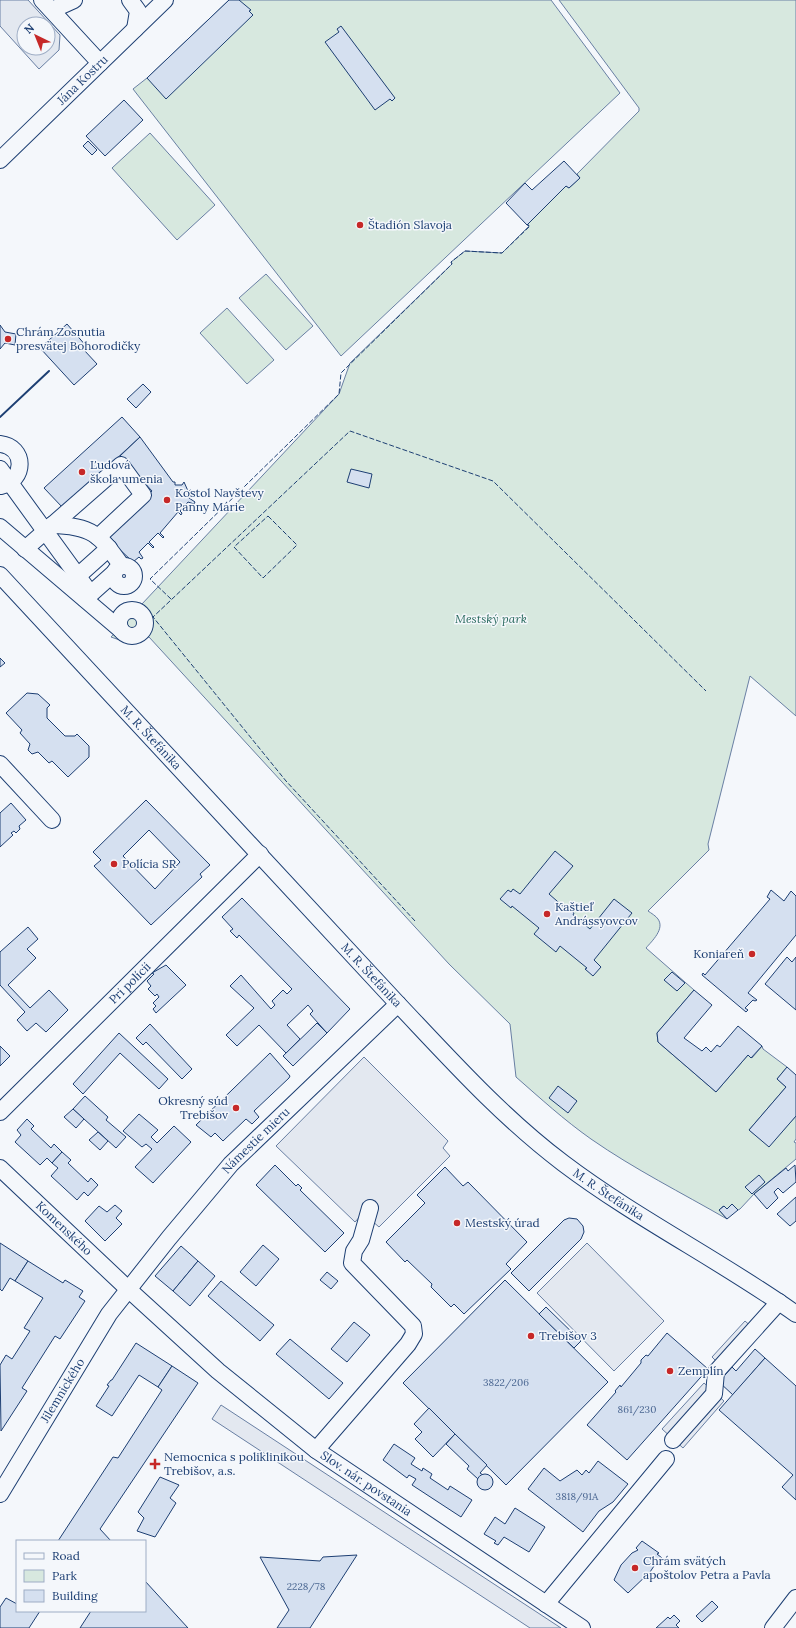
<svg xmlns="http://www.w3.org/2000/svg" width="796" height="1628" viewBox="0 0 796 1628" font-family="Lora,serif">
<style>
.green{fill:#d7e8df;stroke:#687fa3}
.parking{fill:#e3e8f0;stroke:#687fa3;fill-rule:evenodd}
.building{fill:#d5e0f0;stroke:#1d3f73;fill-rule:evenodd}
.lines{fill:none;stroke-linecap:round;stroke-linejoin:round}
.minor-casing{stroke:#1d3f73;stroke-width:18}
.minor{stroke:#f4f7fb;stroke-width:16}
.fence{stroke:#1d3f73;stroke-width:1;stroke-dasharray:5 2;stroke-linecap:butt}
.wall{stroke:#1d3f73;stroke-width:2}
.poi-dot{fill:#c62828;stroke:#f4f7fb;stroke-width:1.5}
.labels{text-anchor:middle;stroke-width:3;stroke-linejoin:round;paint-order:stroke}
.number-label{font-size:10px;fill:#4b6792}
.street-label{font-size:12px;fill:#1d3f73;stroke:#f4f7fb}
.poi-label{font-size:12px;fill:#1d3f73;stroke:#f4f7fb;text-anchor:start}
.park-label{font-size:12px;font-style:italic;fill:#2c6c60;stroke:#f4f7fb}
</style>
<rect width="100%" height="100%" fill="#f4f7fb"/>
<g class="green">
<path d="M229 0H551L620 93 341 356 133 89 147 78Z"/>
<path d="M559 0H796V716L750 676 708 844 709 850 648 911C651 913 656 916 658 919 665 929 652 941 646 948L694 990 657 1033 658 1042 716 1092 748 1055 752 1058 762 1046 763 1049 787 1067 777 1079 786 1087 749 1130 769 1146 796 1116V1139L794 1142 796 1143V1159L754 1194 740 1209 738 1210 732 1204 727 1209 723 1206 719 1210 727 1219C682 1193 634 1169 591 1139 564 1120 540 1098 516 1077L510 1024 449 964 149 637 128 643 111 637 339 394 350 363 452 264 451 262 465 251 502 253 529 226 528 224 566 186 569 188 580 178 577 174 639 111V108Z"/>
<path d="M150 133 215 205 177 240 112 168Z"/>
<path d="M266 274 313 326 286 350 239 298Z"/>
<path d="M227 308 274 360 247 384 200 333Z"/>
</g>
<g class="parking">
<path d="M0 0H28L60 35 59 50 39 69 0 26ZM24 24H48V48H24Z"/>
<path d="M364 1057 448 1141 443 1148 450 1156 379 1227 363 1213 355 1222 276 1146Z"/>
<path d="M587 1243 664 1321 614 1371 537 1293Z"/>
<path d="M745 1321 755 1330 721 1366 712 1357Z"/>
<path d="M704 1383 724 1401 683 1448 662 1429Z"/>
<path d="M221 1405 561 1628H530L212 1419Z"/>
</g>
<g class="building">
<path d="M229 0H239L251 10 249 11 253 15 166 99 147 78Z"/>
<path d="M341 26 395 98 392 101 390 99 375 110 325 42 339 32 337 29Z"/>
<path d="M124 100 143 120 105 156 86 136Z"/>
<path d="M88 141 97 150 92 155 83 146Z"/>
<path d="M564 161 580 178 569 188 566 186 527 225 506 203 525 183 532 190Z"/>
<path d="M67 324 87 347 84 350 97 364 74 385 40 348Z"/>
<path d="M0 325 5 332 16 334 15 345 5 343 0 349Z"/>
<path d="M143 384 151 392 136 408 127 399Z"/>
<path d="M122 417 140 437 63 508 44 488Z"/>
<path d="M140 437 173 482H175V485H182L184 482 188 491 191 490 193 492 189 493V498L195 502 194 504 188 502 180 511 182 513 181 515 178 512 160 533 164 537 163 538 158 533 149 542 154 547 153 548 148 543 139 552 143 558 141 559 139 557 133 562 116 546 117 545 110 537 116 531 113 527 152 491 120 456Z"/>
<path d="M351 469 372 474 369 488 347 482Z"/>
<path d="M0 658 5 663 0 667Z"/>
<path d="M27 693 38 694 50 705 47 708V718L65 736H75L77 734 89 746V757L68 777 52 761 49 763 38 752 32 754 28 750 30 744 20 733 22 730 6 713Z"/>
<path d="M146 800 210 865 200 874 202 877 151 925 94 866 101 860 93 852ZM149 830 180 862 155 889 123 856Z"/>
<path d="M11 803 26 820 19 826 20 829 16 833 14 831 11 833 13 835 0 847V813Z"/>
<path d="M555 851 573 866 549 894 565 908 567 907 574 913 573 915 590 929 614 899 632 913 594 960 601 967 593 976 585 969 587 968 560 946 556 952 534 934 539 928 512 906 511 908 500 899 508 890 511 892 513 889 520 894Z"/>
<path d="M771 890 784 901 791 891 796 896V935L748 993 757 1000 755 1001 753 1000 745 1008 748 1010 746 1012 702 975 703 973 705 975 770 899 767 897Z"/>
<path d="M242 898 350 1009 327 1033 310 1014 313 1011 308 1005 287 1025 300 1039 286 1053 259 1025 237 1046 226 1035 254 1008 230 986 241 975 271 1009 275 1005 272 1001 283 990 287 994 292 989 239 935 237 938 230 931 233 929 222 917Z"/>
<path d="M28 927 38 939 27 949 36 958 8 985 30 1008 49 990 68 1010 46 1032 36 1023 27 1031 17 1020 25 1012 0 985V952Z"/>
<path d="M787 957 792 962 796 957V1010L765 984Z"/>
<path d="M166 965 186 985 156 1013 153 1009 156 1006 153 1003 159 997 157 994 155 996 148 989 151 986 147 981 154 974 152 973Z"/>
<path d="M672 972 685 983 677 991 664 980Z"/>
<path d="M694 990 712 1005 684 1038 702 1051 706 1047 711 1052 717 1045 720 1047 738 1026 762 1046 751 1058 748 1055 716 1092 658 1042 657 1033Z"/>
<path d="M317 1023 327 1033 293 1066 283 1056Z"/>
<path d="M150 1024 192 1069 182 1079 146 1042 143 1045 136 1038Z"/>
<path d="M119 1033 168 1079 159 1089 120 1053 83 1094 73 1084Z"/>
<path d="M0 1046 10 1056 0 1066Z"/>
<path d="M270 1053 290 1076 289 1078 254 1111 259 1117 252 1124 246 1119 223 1141 215 1133 211 1137 196 1125Z"/>
<path d="M787 1067 796 1075V1116L769 1147 749 1130 786 1087 777 1079Z"/>
<path d="M558 1086 577 1101 568 1113 549 1098Z"/>
<path d="M85 1096 108 1117 106 1120 126 1137 116 1148 73 1109Z"/>
<path d="M73 1109 84 1119 76 1128 64 1117Z"/>
<path d="M139 1114 158 1130 151 1137 157 1143 174 1126 191 1142 153 1183 135 1167 152 1149 146 1144 142 1147 123 1131Z"/>
<path d="M27 1119 34 1126 31 1129 51 1148 54 1144 62 1152 52 1163 47 1158 40 1165 15 1142 21 1135 17 1130Z"/>
<path d="M98 1132 108 1141 100 1150 89 1140Z"/>
<path d="M62 1152 71 1160 68 1163 88 1182 91 1178 98 1185 88 1196 84 1192 77 1200 51 1176 58 1168 52 1163Z"/>
<path d="M275 1165 296 1186 298 1184 302 1188 300 1190 344 1233 325 1252 256 1185Z"/>
<path d="M795 1165 796 1182 783 1193 778 1188 774 1192 778 1198 767 1209 754 1194 786 1168 788 1171Z"/>
<path d="M445 1167 463 1186 468 1182 527 1242 506 1264 511 1269 464 1314 454 1304 451 1307 431 1287 432 1284 407 1260 405 1262 386 1242 425 1203 417 1195Z"/>
<path d="M759 1175 765 1182 752 1194 745 1187Z"/>
<path d="M796 1197V1221L790 1226 777 1214Z"/>
<path d="M732 1204 738 1210 727 1219 719 1210 724 1206 727 1209Z"/>
<path d="M115 1205 122 1211 116 1218 122 1224 105 1241 85 1221 99 1206 107 1212Z"/>
<path d="M569 1218 577 1219 583 1226 584 1232 581 1239 529 1291 511 1273 564 1220Z"/>
<path d="M0 1243 28 1261 15 1281 10 1278 2 1291 0 1289Z"/>
<path d="M263 1245 279 1259 256 1286 240 1272Z"/>
<path d="M181 1246 198 1261 173 1291 155 1276Z"/>
<path d="M28 1261 63 1283 65 1280 83 1291 79 1297 85 1301 60 1339 55 1336 22 1388 27 1391 1 1431 0 1365 6 1355 12 1359 30 1331 24 1328 43 1298 15 1281Z"/>
<path d="M198 1261 215 1276 190 1306 173 1291Z"/>
<path d="M327 1272 338 1281 331 1289 320 1280Z"/>
<path d="M505 1280 608 1382 506 1485 403 1383Z"/>
<path d="M221 1281 274 1325 260 1341 208 1296Z"/>
<path d="M546 1307 581 1341 574 1348 539 1314Z"/>
<path d="M354 1322 370 1335 347 1362 331 1349Z"/>
<path d="M667 1333 708 1369 627 1460 587 1425 616 1392 615 1391 620 1385 621 1387 641 1363V1360L646 1355 648 1356Z"/>
<path d="M290 1339 343 1383 329 1399 276 1354Z"/>
<path d="M136 1343 172 1366 158 1387 139 1375 112 1416 96 1406 109 1386 107 1385 111 1380H112Z"/>
<path d="M755 1349 765 1358 733 1395 719 1382 732 1367 736 1371Z"/>
<path d="M765 1358 796 1386V1500L782 1487 793 1475 719 1410Z"/>
<path d="M172 1366 198 1383 100 1529 111 1541H58L113 1457 118 1458 162 1390 158 1387Z"/>
<path d="M429 1408 455 1434 433 1457 415 1439 422 1432 414 1424Z"/>
<path d="M455 1434 487 1465 480 1473 483 1475 478 1479 467 1469 469 1466 446 1444Z"/>
<path d="M394 1444 415 1458 411 1464 422 1471 423 1468 432 1474 430 1478 448 1490 450 1486 472 1500 461 1517 412 1485 416 1479 409 1475 407 1478 383 1460Z"/>
<path d="M598 1461 628 1484 613 1502 599 1511 583 1532 528 1489 544 1468 560 1481 577 1470 582 1475 586 1470 589 1473Z"/>
<circle cx="485" cy="1482" r="8"/>
<path d="M160 1477 179 1485 170 1498 176 1503 155 1537 137 1531 144 1518 138 1512Z"/>
<path d="M515 1508 545 1527 529 1552 504 1537 498 1545 494 1543 496 1541 484 1534 495 1517 505 1524Z"/>
<path d="M642 1541 659 1553 657 1554 662 1558 656 1565 653 1563 652 1564 654 1566 650 1572 628 1593 614 1580 621 1565 632 1553 638 1550 636 1548Z"/>
<path d="M357 1555 310 1628H277L289 1610 260 1557 320 1561 323 1557Z"/>
<path d="M145 1581 188 1628H80L91 1611H145Z"/>
<path d="M6 1598 17 1604V1611H40L29 1628H0V1607Z"/>
<path d="M712 1601 718 1607 702 1622 696 1616Z"/>
<path d="M674 1615 680 1621 676 1625 679 1628H656L668 1617 670 1619Z"/>
</g>
<g class="lines">
<defs>
<g id="minor">
<path d="M42 0 100 63"/>
<path d="M130 0 138 11 135 29"/>
<path d="M52 10 74 0"/>
<path id="s1" d="M0 160 165 0"/>
<path d="M0 444C26 447 26 480 1 486"/>
<path d="M0 469 90 593"/>
<path d="M52 525C92 526 99 534 121 565"/>
<path d="M0 527 121 630"/>
<path d="M25 549 121 465 143 495 98 537"/>
<circle cx="124" cy="576" r="10"/>
<path id="s2" d="M0 575 398 1004C450 1059 502 1117 563 1163 637 1219 720 1260 796 1314"/>
<path d="M70 583 109 548"/>
<path d="M85 599 114 573"/>
<circle cx="132" cy="623" r="13"/>
<path d="M0 764 52 820"/>
<path id="s3" d="M0 1112 260 854"/>
<path id="s4" d="M0 1168 128 1289 218 1371 316 1450 582 1628"/>
<path d="M673 1440 714 1394 716 1372 779 1302"/>
<path d="M316 1450 408 1344 414 1334 413 1326 352 1263 354 1251 361 1240 370 1208"/>
<path id="s5" d="M0 1494 109 1314 169 1238 231 1164 398 1004"/>
<path d="M546 1604 666 1459"/>
<path d="M773 1628 796 1598"/>
</g>
</defs>
<use href="#minor" class="minor-casing"/>
<use href="#minor" class="minor"/>
<g class="fence">
<path d="M268 516 297 545 263 578 234 547Z"/>
<path d="M171 599 150 579 339 394 341 373 452 264 451 262 465 251 502 253 530 226 527 225"/>
<path d="M415 921 286 781 153 617 350 431 493 481 706 691"/>
</g>
<path class="wall" d="M0 417 49 371"/>
</g>
<g class="poi-dot">
<circle cx="360" cy="225" r="4"/>
<circle cx="8" cy="339" r="4"/>
<circle cx="82" cy="472" r="4"/>
<circle cx="167" cy="500" r="4"/>
<circle cx="114" cy="864" r="4"/>
<circle cx="547" cy="914" r="4"/>
<circle cx="752" cy="954" r="4"/>
<circle cx="236" cy="1108" r="4"/>
<circle cx="457" cy="1223" r="4"/>
<circle cx="531" cy="1336" r="4"/>
<circle cx="670" cy="1371" r="4"/>
<path d="M153 1458h4v4h4v4h-4v4h-4v-4h-4v-4h4z"/>
<circle cx="635" cy="1568" r="4"/>
</g>
<g class="labels">
<g class="number-label">
<text x="506" y="1386">3822/206</text>
<text x="637" y="1413">861/230</text>
<text x="577" y="1500">3818/91A</text>
<text x="306" y="1590">2228/78</text>
</g>
<g class="street-label">
<text dy="4" stroke="none"><textPath href="#s1" startOffset="115">Jána Kostru</textPath></text>
<text dy="4" stroke="none"><textPath href="#s2" startOffset="222">M. R. Štefánika</textPath></text>
<text dy="4" stroke="none"><textPath href="#s2" startOffset="546">M. R. Štefánika</textPath></text>
<text dy="4" stroke="none"><textPath href="#s3" startOffset="183">Pri polícii</textPath></text>
<text dy="4" stroke="none"><textPath href="#s5" startOffset="438">Námestie mieru</textPath></text>
<text dy="4" stroke="none"><textPath href="#s2" startOffset="870">M. R. Štefánika</textPath></text>
<text dy="4" stroke="none"><textPath href="#s4" startOffset="88">Komenského</textPath></text>
<text dy="4" stroke="none"><textPath href="#s5" startOffset="121">Jilemnického</textPath></text>
<text dy="4" stroke="none"><textPath href="#s4" startOffset="484">Slov. nár. povstania</textPath></text>
</g>
<g class="poi-label">
<text x="368" y="229">Štadión Slavoja</text>
<text x="16" y="336">Chrám Zosnutia<tspan x="16" dy="14">presvätej Bohorodičky</tspan></text>
<text x="90" y="469">Ľudová<tspan x="90" dy="14">škola umenia</tspan></text>
<text x="175" y="497">Kostol Navštevy<tspan x="175" dy="14">Panny Márie</tspan></text>
<text x="122" y="868">Polícia SR</text>
<text x="555" y="911">Kaštieľ<tspan x="555" dy="14">Andrássyovcov</tspan></text>
<text x="744" y="958" text-anchor="end">Koniareň</text>
<text x="228" y="1105" text-anchor="end">Okresný súd<tspan x="228" dy="14">Trebišov</tspan></text>
<text x="465" y="1227">Mestský úrad</text>
<text x="539" y="1340">Trebišov 3</text>
<text x="678" y="1375">Zemplín</text>
<text x="164" y="1461">Nemocnica s poliklinikou<tspan x="164" dy="14">Trebišov, a.s.</tspan></text>
<text x="643" y="1565">Chrám svätých<tspan x="643" dy="14">apoštolov Petra a Pavla</tspan></text>
</g>
<g class="park-label">
<text x="491" y="623">Mestský park</text>
</g>
</g>
<rect x="16" y="1540" width="130" height="72" fill="#f4f7fb" stroke="#9eadc5"/>
<rect x="24" y="1553" width="20" height="6" fill="#f4f7fb" stroke="#9eadc5"/>
<text x="52" y="1560" font-size="12" fill="#1d3f73">Road</text>
<rect x="24" y="1570" width="20" height="12" fill="#d7e8df" stroke="#9eadc5"/>
<text x="52" y="1580" font-size="12" fill="#1d3f73">Park</text>
<rect x="24" y="1590" width="20" height="12" fill="#d5e0f0" stroke="#9eadc5"/>
<text x="52" y="1600" font-size="12" fill="#1d3f73">Building</text>
<g transform="translate(36 36) rotate(317)"><circle r="19" fill="#f4f7fb" stroke="#9eadc5"/>
<path d="M0-3L7 15L0 10L-7 15Z" fill="#c62828"/>
<text y="-6" font-size="11" font-weight="bold" text-anchor="middle" fill="#1d3f73">N</text>
</g>
</svg>
